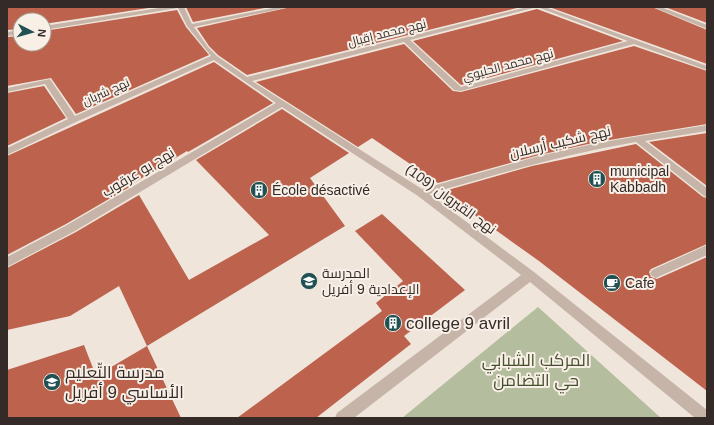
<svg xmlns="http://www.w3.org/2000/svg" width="714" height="425" viewBox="0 0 714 425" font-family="Helvetica,Cairo,sans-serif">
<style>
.green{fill:#b4bd9d}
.building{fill:#bc624d}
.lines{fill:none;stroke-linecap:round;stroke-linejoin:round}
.minor{fill:#c6b4a8;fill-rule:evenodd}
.labels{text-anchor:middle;stroke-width:4;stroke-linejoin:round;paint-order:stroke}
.far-street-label{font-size:12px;fill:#342b28;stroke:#f8efe7}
.street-label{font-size:14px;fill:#342b28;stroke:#f8efe7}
.poi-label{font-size:14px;fill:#342b28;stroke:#f8efe7;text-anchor:start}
.near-poi-label{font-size:17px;fill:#342b28;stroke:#f8efe7;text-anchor:start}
.near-park-label{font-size:17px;fill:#45502e;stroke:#f8efe7}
</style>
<rect width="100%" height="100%" fill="#efe5db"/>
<path class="green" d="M538 307 661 418H402Z"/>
<g class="building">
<path d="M7 7H155L44 24V20H20V29L7 30Z"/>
<path d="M186 7H270L193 22Z"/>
<path d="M291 7H521L247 75 218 55 209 46 197 28Z"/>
<path d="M549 7H652L707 30V64Z"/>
<path d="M665 7H707V23Z"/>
<path d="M537 9 623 41 461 85 413 41Z"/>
<path d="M177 10 186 27 209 55 76 114 51 78 7 86V37L20 36V44H44V31Z"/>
<path d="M404 44 453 91 461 92 634 46 707 71V124L597 142 539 155 438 183 372 138 358 147 256 82Z"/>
<path d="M214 62 273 103 188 152 187 151 132 184 133 185 66 224 7 255V156Z"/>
<path d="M44 86 66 118 7 146V93Z"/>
<path d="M282 109 349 153 310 178 345 226 147 346 119 286 70 316 7 330V268L76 232 139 195 189 280 269 235 196 160Z"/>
<path d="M707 133V186L649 142Z"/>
<path d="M636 144 703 197 707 198V244L651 269 649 272 651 277 657 279 707 257V391L539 261 445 194 451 192 448 190 532 166Z"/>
<path d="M382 214 465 290 404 336 411 344 316 418H237L382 311 376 303 403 281 355 231Z"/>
<path d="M84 345 96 376 147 346 181 418H7V370Z"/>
</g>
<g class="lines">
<g class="minor">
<path d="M165 7H184L192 24 278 7H290L194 27 208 47 217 56 247 77 527 7H537L410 40 461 87 628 41 537 7H545L707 66V70L634 44 461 91 454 90 404 42 252 81 422 189 539 156 597 143 707 125V131L645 141 707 188V197L704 196 636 142C565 154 498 174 429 194L534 272 707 410V418H695L530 282 354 418H335L337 413 521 275 418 196 282 107 75 231 7 267V257L67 225 276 103 214 60 76 122 7 155V148L68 119 45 84 7 92V88L50 79 75 116 211 56 187 26 178 8 44 30V26Z"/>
<path d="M653 7H661L707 25V29Z"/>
<path d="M20 30V34L7 36V32Z"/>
<path d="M707 245V255L660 276 656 278 652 276 650 273 652 270Z"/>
</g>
</g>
<defs>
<symbol id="building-disc" viewBox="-11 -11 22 22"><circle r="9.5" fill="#215152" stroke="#f8efe7"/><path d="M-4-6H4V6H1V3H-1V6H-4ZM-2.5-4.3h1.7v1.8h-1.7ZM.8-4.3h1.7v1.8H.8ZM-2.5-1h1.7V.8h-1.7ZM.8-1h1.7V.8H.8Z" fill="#fff"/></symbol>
<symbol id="school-disc" viewBox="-11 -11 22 22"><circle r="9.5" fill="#215152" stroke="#f8efe7"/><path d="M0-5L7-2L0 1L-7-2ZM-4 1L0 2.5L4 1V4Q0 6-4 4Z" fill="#fff"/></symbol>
<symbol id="cafe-disc" viewBox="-11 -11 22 22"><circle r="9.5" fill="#215152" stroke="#f8efe7"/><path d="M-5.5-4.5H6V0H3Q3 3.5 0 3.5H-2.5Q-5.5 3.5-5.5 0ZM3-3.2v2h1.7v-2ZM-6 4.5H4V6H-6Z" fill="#fff"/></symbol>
</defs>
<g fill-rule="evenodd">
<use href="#building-disc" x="587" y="169" width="20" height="20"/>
<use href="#building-disc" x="249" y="180" width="20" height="20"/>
<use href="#school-disc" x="299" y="271" width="20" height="20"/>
<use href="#cafe-disc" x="602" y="273" width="20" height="20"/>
<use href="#building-disc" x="383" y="313" width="20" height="20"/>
<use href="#school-disc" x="42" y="372" width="20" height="20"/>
</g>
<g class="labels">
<g class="far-street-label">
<text transform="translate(387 33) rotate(-14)" y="4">نهج محمد إقبال</text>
<text transform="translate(508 65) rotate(-15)" y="4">نهج محمد الحليوي</text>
<text transform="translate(106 92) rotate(-24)" y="4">نهج شربان</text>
</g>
<g class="street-label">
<text transform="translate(560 142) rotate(-13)" y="5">نهج شكيب أرسلان</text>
<text transform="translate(138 172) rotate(-31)" y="5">نهج بو عرقوب</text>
<text transform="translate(451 199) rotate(36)" y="5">نهج القيروان (109)</text>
</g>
<g class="poi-label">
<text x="610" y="176">municipal<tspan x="610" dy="16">Kabbadh</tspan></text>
<text x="272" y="195">École désactivé</text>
<text x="322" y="278">المدرسة<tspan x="322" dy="16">الإعدادية 9 أفريل</tspan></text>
<text x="625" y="288">Cafe</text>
</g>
<g class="near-poi-label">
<text x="406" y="329">college 9 avril</text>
<text x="65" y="378">مدرسة التّعليم<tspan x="65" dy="20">الأساسي 9 أفريل</tspan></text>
</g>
<g class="near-park-label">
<text x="536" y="366">المركب الشبابي<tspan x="536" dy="20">حي التضامن</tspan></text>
</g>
</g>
<rect width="714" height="425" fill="none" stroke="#342b28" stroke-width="16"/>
<g transform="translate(32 32) rotate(96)"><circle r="19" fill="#f8efe7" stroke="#aaa19b"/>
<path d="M0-3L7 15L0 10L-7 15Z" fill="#215152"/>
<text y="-6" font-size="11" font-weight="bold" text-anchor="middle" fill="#342b28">N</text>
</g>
</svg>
